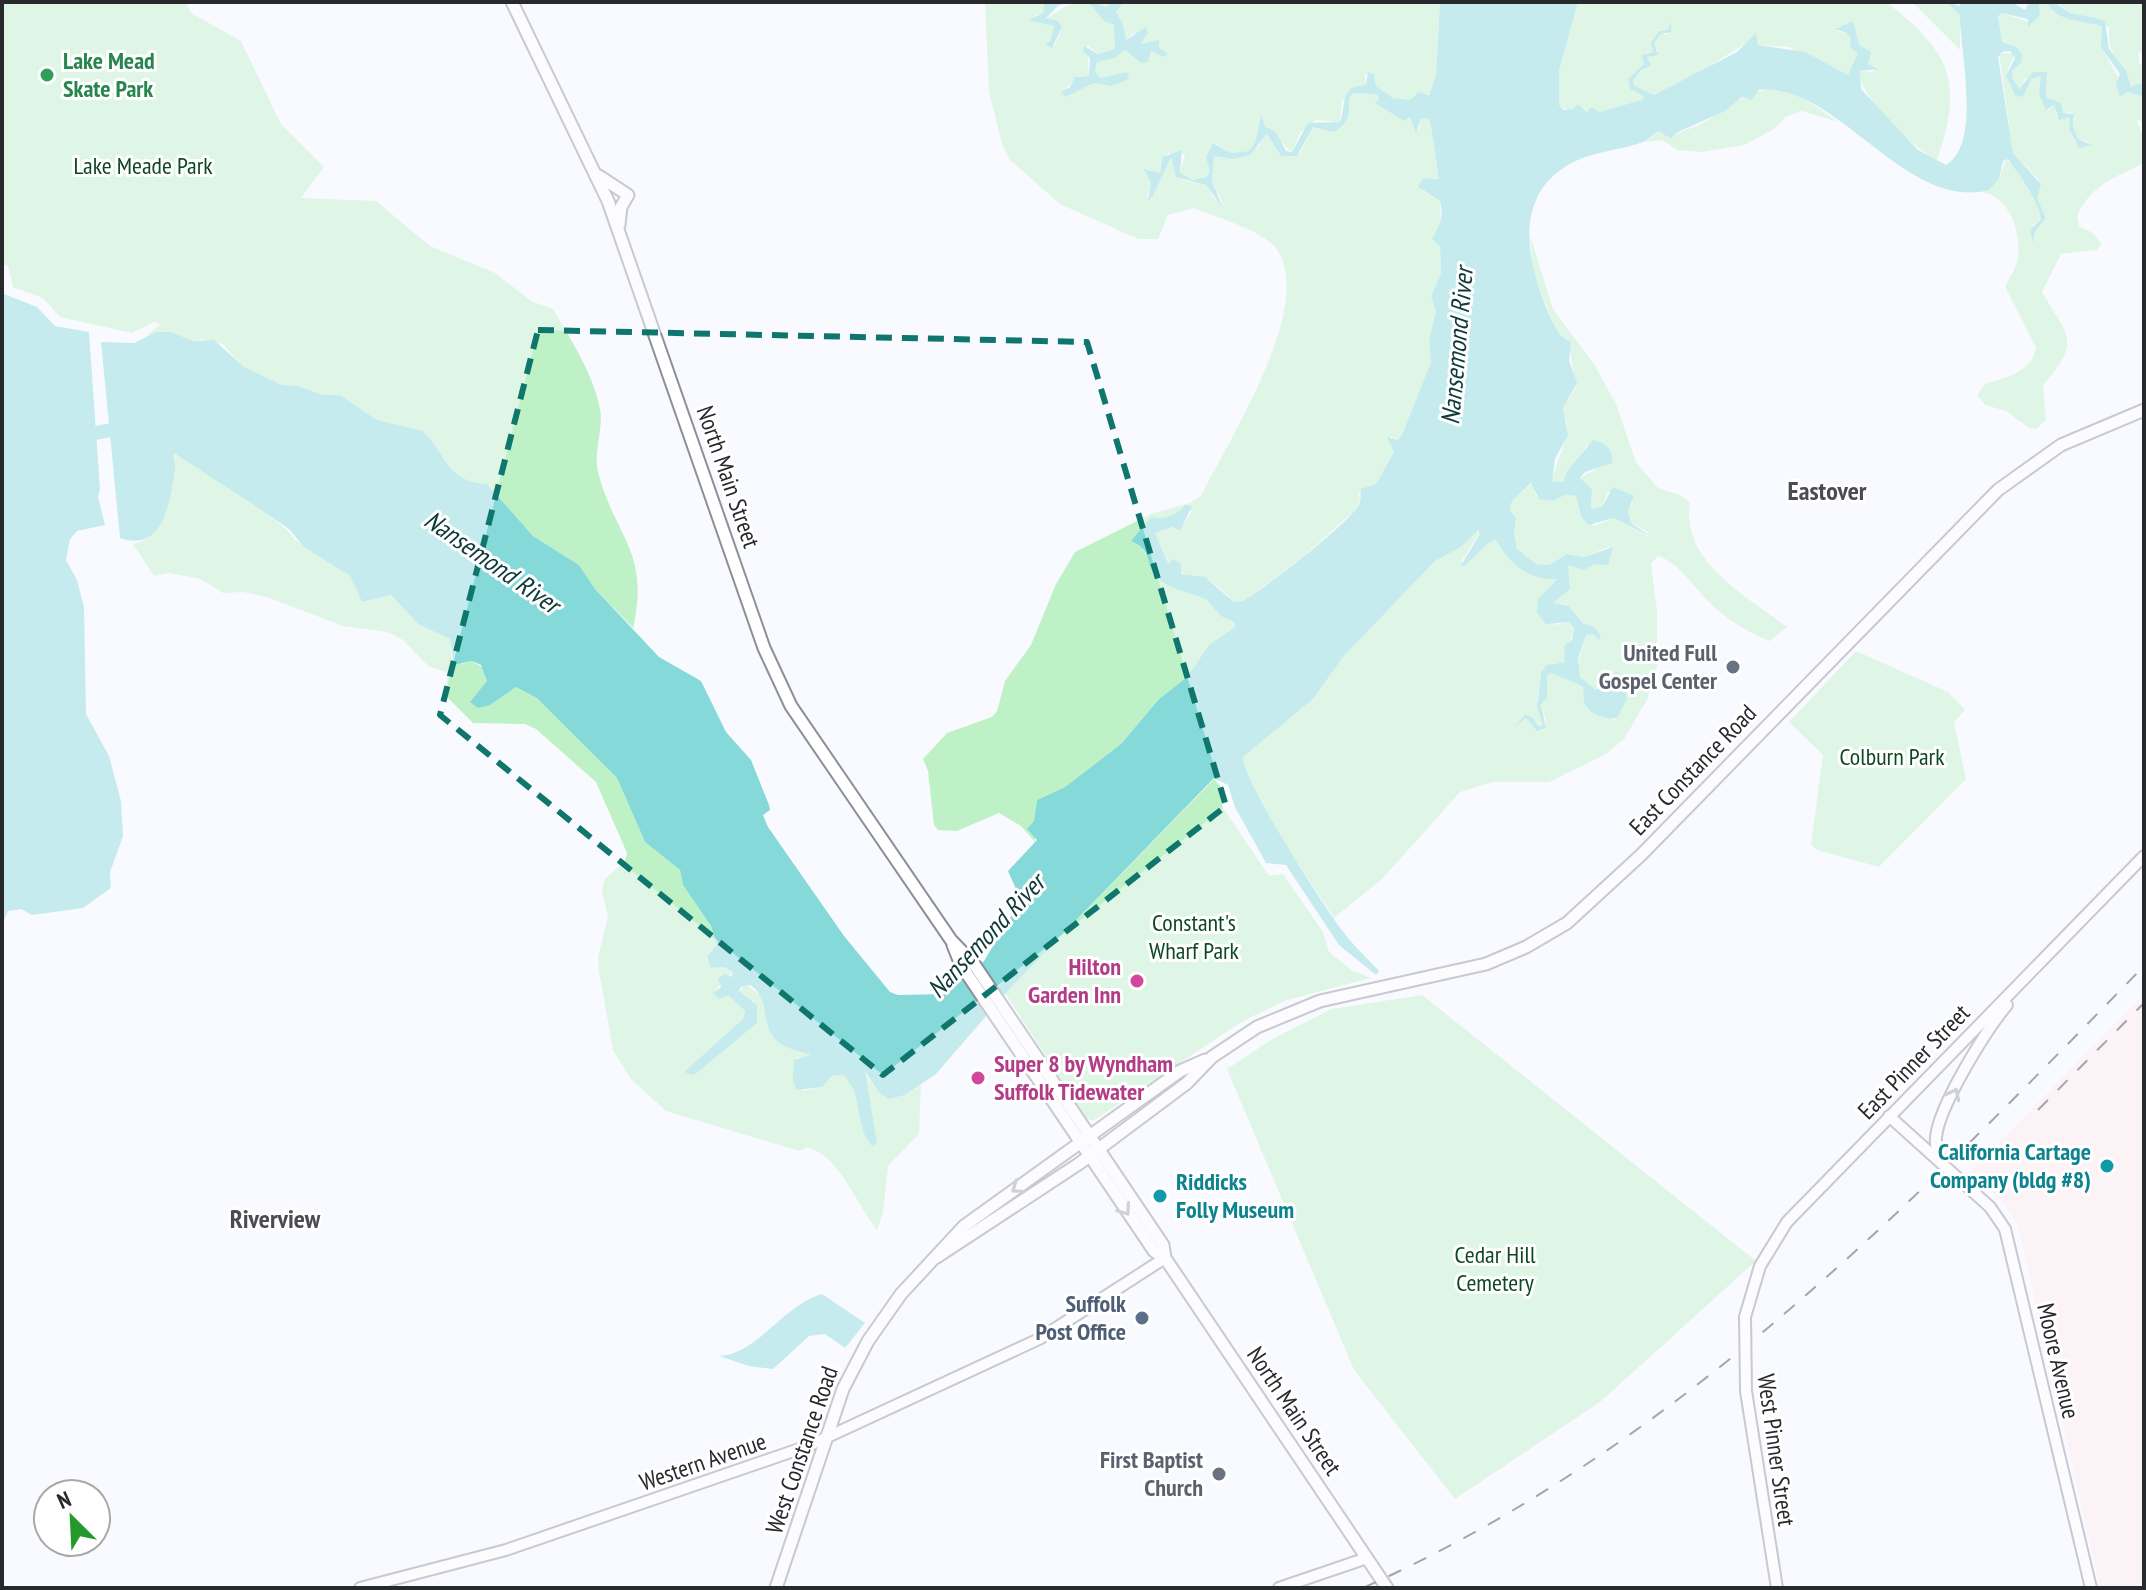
<svg xmlns="http://www.w3.org/2000/svg" width="2146" height="1590" viewBox="0 0 2146 1590" font-family="'PT Sans Narrow',sans-serif">
<style>
.industrial{fill:#fdeceb}
.green{fill:#bff1c7}
.water{fill:#86d9d9}
.lines{fill:none;stroke-linecap:round;stroke-linejoin:round}
.river{stroke:#86d9d9;stroke-width:14}
.secondary-casing{stroke:#8d9097;stroke-width:14}
.primary-casing{stroke:#8d9097;stroke-width:15}
.secondary{stroke:#fff;stroke-width:10}
.primary{stroke:#fff;stroke-width:11}
.rail{stroke:#3e3f43;stroke-width:2;stroke-dasharray:14 14;stroke-linecap:butt}
.secondary-bridge-casing{stroke:#8d9097;stroke-width:14;stroke-linecap:butt}
.secondary-bridge{stroke:#fff;stroke-width:10}
.oneway{stroke:#9e9fa0}
.marked{fill:none;stroke:#0f766e;stroke-width:6;stroke-dasharray:16 10;stroke-linejoin:round}
.leisure-dot{fill:#2e9e5b;stroke:#fff;stroke-width:3}
.worship-dot{fill:#6b7280;stroke:#fff;stroke-width:3}
.hotel-dot{fill:#d1479c;stroke:#fff;stroke-width:3}
.culture-dot{fill:#0f9aa8;stroke:#fff;stroke-width:3}
.service-dot{fill:#5c6f8a;stroke:#fff;stroke-width:3}
.labels{text-anchor:middle;stroke-width:6;stroke-linejoin:round;paint-order:stroke}
.leisure-label{font-size:24px;font-weight:bold;fill:#27864d;stroke:#fff;text-anchor:start}
.park-label{font-size:24px;fill:#0d4820;stroke:#fff}
.street-label{font-size:24px;fill:#28292c;stroke:#fff}
.worship-label{font-size:24px;font-weight:bold;fill:#5b616d;stroke:#fff;text-anchor:end}
.hotel-label{font-size:24px;font-weight:bold;fill:#b23c85;stroke:#fff;text-anchor:end}
.culture-label{font-size:24px;font-weight:bold;fill:#0d838f;stroke:#fff;text-anchor:end}
.service-label{font-size:24px;font-weight:bold;fill:#4e5e75;stroke:#fff;text-anchor:end}
.water-label{font-size:26px;font-style:italic;fill:#0f3838;stroke:#fff}
.neighbourhood-label{font-size:26px;font-weight:bold;fill:#4a4c52;stroke:#fff}
</style>
<rect width="100%" height="100%" fill="#f9faff"/>
<path class="industrial" d="M2144 994V1588H2100L2018 1224 2001 1200 1969 1173Z"/>
<g class="green">
<path d="M2 2H186L191 13 241 41 281 124 324 167 301 198 376 201 430 246 495 273 531 301 553 309C571 340 593 373 600 409 604 431 592 453 599 476 617 539 650 553 633 628L595 589 579 565 533 536 487 484C445 481 450 456 423 431L377 420 340 395H323L298 386 282 385 244 368 223 344 202 339 193 341 171 332 147 335 161 324 154 322 132 333 60 317 43 298 13 287 8 266 2 264Z"/>
<path d="M985 2H1053L1043 13 1033 16 1054 26V47L1061 31 1046 19C1072 0 1077 2 1111 2L1106 7 1093 3 1104 21 1114 25 1116 49 1098 54 1087 45 1089 76H1079L1064 90 1094 83 1104 85 1127 72 1100 78 1095 71 1097 62 1115 58 1125 50 1154 51 1163 57 1141 44 1146 37 1133 33 1126 40 1123 24 1116 12 1124 2H1440L1436 75 1429 94 1416 93 1410 100 1393 98 1376 86 1374 74 1365 75 1366 85H1358L1342 101 1340 122 1316 120 1300 133 1292 152 1265 127 1260 116 1255 143 1250 151 1231 153 1215 143 1207 154 1210 171 1207 177 1193 180 1180 173 1185 154 1168 153 1161 160 1160 174 1147 169 1151 183 1147 198 1153 196 1171 157C1185 184 1172 177 1206 185L1214 198 1223 204 1212 181 1214 155 1233 159 1258 147 1267 134 1281 156 1300 153 1313 127 1334 132C1349 123 1350 115 1349 98L1354 93 1376 94C1386 112 1390 108 1404 120L1410 117 1415 130H1419L1421 119 1428 118C1432 123 1437 168 1439 179L1429 178 1421 190 1440 201 1441 227 1433 241 1440 247 1441 273 1431 296 1436 311 1429 340 1431 362 1402 435 1398 440 1390 436 1394 452 1376 484 1359 493 1360 502 1354 511 1304 556 1243 602H1234C1227 594 1215 583 1205 578 1197 574 1188 577 1181 573 1167 567 1155 548 1155 533L1172 527 1178 531 1193 510 1161 519 1151 517 1131 541C1149 548 1146 563 1156 574 1173 591 1191 588 1206 599 1217 607 1221 616 1234 622L1235 627 1209 645 1187 677 1159 699 1121 744 1065 787 1037 800 1034 821 1028 829 1035 836V842L1021 826 999 813 957 831 938 830 934 825 928 771 923 759 947 733 992 717 997 711 1005 681 1031 645 1056 584 1075 552 1153 513 1190 503 1201 496C1228 441 1317 304 1276 248 1263 231 1214 216 1194 208L1168 215 1158 239H1138L1060 204 1010 160 1002 144 989 91Z"/>
<path d="M1578 2H1886C1951 52 1964 82 1937 160 1915 149 1857 96 1860 71L1872 72 1877 67 1867 64 1854 33V25L1837 27V31L1847 33 1859 53 1848 75 1789 47 1758 45 1753 39 1687 80 1654 95 1635 86 1633 81 1641 70 1650 66 1646 57 1658 51 1653 43 1661 34H1668L1670 23 1668 30 1659 31 1651 42 1653 52 1646 53 1644 64 1628 79 1630 89 1644 96 1642 100C1622 112 1577 121 1559 105V71Z"/>
<path d="M1912 2H1947L1960 16V50Z"/>
<path d="M2039 2H2047C2055 22 2084 21 2102 26 2103 33 2101 39 2102 46 2105 56 2121 82 2128 92L2144 97V120L2137 121 2144 138V164C2117 175 2089 187 2077 216L2079 226 2093 233 2102 245 2096 250 2061 254 2042 292C2066 335 2084 339 2043 385L2046 420 2036 429 2029 428 2006 411 1985 405 1977 395 1985 384C2004 378 2032 372 2036 348L2005 287C2009 278 2016 268 2018 258 2021 232 2010 197 1982 192L1999 179 2006 159C2017 165 2040 205 2042 218L2033 225 2034 242 2035 232 2046 218 2037 198 2039 180 2013 153 1999 53 2015 54 2008 69 2015 94 2031 79 2041 76V99L2048 110 2054 105 2057 117H2070L2069 129 2076 144 2090 143 2078 139 2073 126 2075 117 2070 112 2063 113 2061 103 2046 97 2047 72 2025 79 2019 89 2012 77V71L2021 63 2016 47 2002 42 1998 16 2002 13 2029 22 2040 15Z"/>
<path d="M2058 2H2144V56L2139 51V64H2144V83L2137 87 2129 84C2122 60 2107 58 2109 28 2092 13 2070 20 2058 2Z"/>
<path d="M1772 89 1795 92 1838 122 1802 111 1786 117 1774 129 1744 145 1702 152 1677 150 1662 140 1645 142 1658 131 1671 139C1680 130 1688 130 1699 125 1724 112 1743 92 1772 89Z"/>
<path d="M1530 235 1553 309 1594 364 1616 404 1636 462 1658 488 1680 495 1690 502C1681 563 1746 595 1787 627L1770 641C1748 633 1728 620 1710 603 1694 588 1680 563 1658 556L1651 564 1657 610V668L1647 700 1624 739 1606 754 1549 782H1492L1460 792 1383 878 1334 918C1315 887 1241 788 1243 757L1313 699 1343 657 1435 561 1461 547 1475 530 1480 533 1461 562H1470L1481 548 1496 540C1508 561 1533 580 1557 579L1544 592 1555 625 1569 622 1574 628 1565 662 1552 664 1541 672 1537 700 1543 725 1538 726 1525 715 1518 724 1526 718 1543 731 1546 721 1541 705 1547 697V676L1551 673 1582 686 1588 710 1615 720 1621 708 1612 673 1596 690C1567 676 1581 658 1586 635L1593 634 1569 606 1553 603C1572 583 1566 590 1568 565L1584 569 1611 546 1584 557 1567 554 1549 565 1536 564 1517 549 1514 533 1516 518 1510 510 1512 501 1532 483 1536 496 1553 501 1565 495 1576 496 1581 516 1594 526 1614 518 1651 538 1646 531 1631 523 1628 511 1633 501 1608 492 1602 507 1591 509 1592 489 1580 478 1605 464 1587 445 1563 482 1552 481C1555 464 1568 440 1567 428 1567 421 1564 415 1563 408L1576 387 1568 339 1559 336 1533 274Z"/>
<path d="M173 453C193 463 288 523 294 539L350 576 362 602 391 595 418 624 450 639 452 659 462 664 472 661 485 669 487 681 478 696 490 705 516 687 537 697 617 778 645 842 680 870 683 885 711 926 717 945 707 956 711 968 723 967 733 972 715 990 728 995 745 1011 743 1019 684 1072 757 1023 754 1001 745 999 739 992 746 984 761 996C770 1019 764 1034 789 1047 797 1050 800 1053 809 1052L808 1057 796 1058 802 1091 822 1087 833 1075H843L851 1082 861 1115 877 1143 864 1071 879 1093 889 1099 905 1095 921 1085 919 1134 888 1166 883 1213 877 1230C855 1203 842 1158 807 1147L799 1151 666 1111 631 1079 613 1050 599 971 598 957 608 917 602 892 604 880 625 861 627 853 596 782 536 729 525 724 473 723 448 698 446 672 428 666 403 640 387 632 343 626 267 597 243 592 223 593 200 579 169 573 154 576 133 544C164 539 171 497 175 471 176 464 173 459 173 453Z"/>
<path d="M1856 651 1948 692 1965 710 1954 722 1966 779 1879 867 1817 850 1811 844 1823 755 1789 722Z"/>
<path d="M1214 779 1223 789 1222 806 1269 876 1283 874 1323 932 1329 952 1351 970 1371 978 1287 1000 1243 1021 1093 1121 1086 1118 1005 993Z"/>
<path d="M1422 995 1756 1261 1600 1402 1455 1499 1354 1370 1227 1069 1271 1040 1331 1009Z"/>
</g>
<g class="water">
<path d="M1053 2 1069 3 1059 5 1046 18 1058 21 1062 27 1052 48 1044 43 1050 42 1054 26 1028 20 1043 13 1044 4Z"/>
<path d="M1093 2 1106 7 1111 2H1124L1116 12 1123 24 1126 40 1146 27 1148 33 1141 44 1159 40V48L1168 54 1163 57 1151 51 1148 62 1141 63 1125 50 1115 58 1097 62 1095 71 1100 78 1127 72 1129 79 1112 86 1094 83 1065 97 1061 92 1070 87 1075 77 1089 76 1090 58 1083 51 1084 46 1098 54 1115 49 1114 25 1104 21 1090 4Z"/>
<path d="M1440 2H1578L1559 71V105L1564 110 1573 109 1578 104 1587 113 1591 107 1600 112 1642 100 1644 96 1630 89 1628 79 1644 64 1642 55 1653 52 1651 42 1659 31 1668 30 1671 21V32L1661 34 1654 43 1658 55 1647 57 1651 66 1641 70 1633 81 1635 86 1654 95 1737 52 1756 33 1758 45 1805 52 1848 75 1858 53 1850 47 1851 39 1847 33 1835 29 1853 21 1859 45 1871 52 1868 64 1879 69 1860 71 1861 89 1918 150 1946 165C1982 144 1960 51 1960 16L1947 2 1960 6 1961 2H2011L2025 10 2029 2H2039L2040 15 2028 27V19L2002 13 1998 16 2002 42 2016 47 2022 54 2021 63 2012 71V77L2019 89 2033 72H2047L2046 97 2061 103 2063 113 2074 114 2073 126 2078 139 2092 145 2079 148 2069 129 2070 117 2059 120 2054 105 2046 110 2039 94 2041 76 2031 79 2023 97 2015 95 2006 76 2015 58 2010 51 2002 52 1998 57 2013 153 2041 184 2037 198 2046 218 2035 232 2033 243 2030 230 2041 219C2039 201 2019 174 2008 159L2003 161 1999 179 1989 190C1905 212 1836 81 1759 90L1752 100 1742 97 1725 111 1678 132 1671 139 1658 131C1653 134 1648 140 1643 142 1616 152 1587 151 1562 169 1507 206 1533 286 1558 332 1561 338 1567 338 1571 343L1569 360 1577 383 1563 408 1568 435 1555 459 1552 481 1563 482 1568 470 1593 440C1605 442 1614 450 1612 463L1585 472 1580 478 1592 489 1591 509 1602 507 1613 487 1634 496 1628 511 1631 523 1653 538 1614 518 1588 525 1581 516 1576 496 1565 495 1553 501 1539 499 1531 483 1512 501 1510 510 1516 518 1514 533 1517 549 1536 564 1549 565 1567 554 1584 557 1613 547 1608 565 1595 564 1584 570 1568 565 1570 589 1553 603 1569 606 1583 623C1594 628 1599 626 1601 641L1593 634 1586 635 1578 659 1580 677 1596 690 1616 672 1621 675 1627 699 1617 718C1609 720 1591 715 1586 706 1582 700 1585 693 1582 686L1551 673 1547 676V697L1541 705 1546 728 1537 731 1526 718 1514 727 1525 715 1532 717 1538 726 1543 725 1537 707 1541 672 1547 665 1565 662 1564 646 1572 640 1574 628 1569 622 1546 624 1537 613 1538 599 1557 579C1529 581 1510 564 1496 540 1480 545 1473 564 1460 567L1480 534 1478 530 1461 547 1435 561 1343 657 1313 699 1243 757C1242 780 1323 905 1341 929 1352 944 1366 957 1379 971L1376 975 1339 945 1286 865 1266 863 1235 807 1228 785 1214 778 1013 985 936 1074 905 1095 889 1099 879 1093 865 1071 877 1143 872 1146C854 1126 864 1094 843 1075H833L822 1087 797 1090 793 1081 794 1060 810 1055C801 1051 785 1049 776 1040 760 1024 771 998 750 985L741 987 739 991 757 1005V1023L694 1075 684 1072 743 1019 745 1011 728 995 719 999 713 993 721 987 718 978 725 974 731 977 733 972 724 967 711 968 707 956 717 945 711 926 683 885 680 870 645 842 617 778 537 698 516 687 490 705 478 708 470 702 487 681 481 665 472 661 454 665 450 639 418 624 391 595 362 602 350 576 304 547 289 529 257 507 174 453C172 459 176 463 175 470 170 503 163 553 120 538L101 342 134 343 156 332H171L193 341 214 340 244 367 282 385 298 386 323 395H340L377 420 423 431C449 456 445 481 487 484L533 536 579 565 595 589 659 657 701 681 726 732 751 760 769 805 770 810 763 815 768 827 844 936 890 992 898 995 946 994 984 961 1021 900 1008 871 1037 840 1027 829 1034 821 1037 800 1065 787 1121 744 1159 699 1187 677 1209 645 1235 627 1234 622 1221 616 1206 599C1190 592 1166 589 1155 575 1144 560 1153 551 1131 541L1151 517C1164 520 1177 516 1185 505L1192 506 1180 531 1172 527 1155 533 1168 564 1173 559 1181 564V574L1205 577 1234 602 1243 601C1262 590 1356 519 1360 502 1361 498 1360 494 1361 489L1376 484 1394 452 1387 437 1398 440 1402 435 1431 362 1429 340 1436 311 1431 296 1441 273 1440 247 1432 239C1440 225 1444 218 1440 201L1418 187 1424 178 1439 179C1437 168 1432 123 1428 118L1421 119 1416 133 1410 117 1404 121 1375 103 1379 99 1376 94 1354 93 1349 98C1350 115 1349 123 1334 132L1313 127 1297 156H1281L1267 134 1250 155 1233 159 1214 156 1212 181 1223 208 1206 185 1176 177 1171 157 1153 196 1148 200 1151 183 1144 169 1160 173 1162 157 1182 150 1180 173 1193 180 1207 177 1210 171 1206 157 1213 143 1231 153 1249 151 1255 143 1261 114 1265 127 1275 131 1286 151 1292 152 1308 123 1340 122C1347 103 1339 86 1366 85L1368 72 1374 74 1376 86 1393 98 1410 100 1418 92 1429 95 1436 75Z"/>
<path d="M2047 2C2059 2 2060 8 2071 13 2083 17 2094 15 2105 22L2109 49 2126 71 2131 86 2144 83V97L2128 92 2120 96 2116 85 2120 74 2101 47 2102 26C2084 21 2055 22 2047 2Z"/>
<path d="M2 284 4 294 37 307 55 326 89 332 100 489 98 497 105 525 77 531 70 539 66 560 77 580 84 607 86 714 109 756 121 801 123 836 110 872 111 888 83 908 32 915 21 909 8 911 2 925Z"/>
<path d="M822 1294 865 1323 845 1348 825 1334 809 1336 773 1369 749 1366 719 1356C758 1354 783 1305 822 1294Z"/>
</g>
<g class="lines">
<path class="river" d="M80 436 126 427"/>
<defs>
<g id="secondary">
<path d="M1889 1116 1990 1207 2005 1229 2091 1588"/>
<path d="M1941 1162C1938 1154 1935 1146 1936 1137 1939 1106 1986 1030 2007 1005"/>
<path d="M1745 1317 1760 1266 1787 1222 2144 856"/>
<path d="M1746 1391 1777 1588"/>
<path d="M360 1588 506 1550 808 1446 1039 1339 1165 1258"/>
<path d="M1279 1588 1367 1558"/>
</g>
<g id="primary">
<path d="M512 2 608 201 764 648 791 706 951 940 974 964 1163 1245 1165 1258 1387 1588"/>
<path d="M599 176 628 195 621 207 619 225"/>
<path d="M953 945 961 965 1154 1251 1165 1258"/>
<path d="M937 1257 1080 1163 1187 1083 1212 1057 1257 1027 1320 1001 1486 964 1526 947 1567 923 1641 855 1998 490 2061 445 2144 410"/>
<path d="M776 1588 843 1389 868 1341 901 1294 964 1226 1180 1071 1205 1060"/>
</g>
</defs>
<use href="#secondary" class="secondary-casing"/>
<use href="#primary" class="primary-casing"/>
<use href="#secondary" class="secondary"/>
<use href="#primary" class="primary"/>
<g class="rail">
<path d="M2038 1110 2144 1003"/>
<path d="M1363 1588C1678 1447 1908 1208 2144 966"/>
</g>
<defs>
<path id="secondary-bridge" d="M1745 1317 1746 1391"/>
</defs>
<use href="#secondary-bridge" class="secondary-bridge-casing"/>
<use href="#secondary-bridge" class="secondary-bridge"/>
</g>
<defs><path id="oneway-chevron" d="M-2-3.5L2.5 0L-2 3.5" fill="none" stroke-width="1.6" stroke-linecap="round" stroke-linejoin="round" transform="scale(2)"/></defs>
<g class="oneway">
<use href="#oneway-chevron" transform="translate(1954 1094) rotate(-64)"/>
<use href="#oneway-chevron" transform="translate(1017 1188) rotate(146)"/>
<use href="#oneway-chevron" transform="translate(1125 1210) rotate(55)"/>
</g>
<path d="M0 0H2146V1590H0ZM538 330 1087 342 1226 806 883 1075 440 715Z" fill="#f9faff" fill-opacity=".55" fill-rule="evenodd"/>
<path class="marked" d="M538 330 1087 342 1226 806 883 1075 440 715Z"/>
<circle class="leisure-dot" cx="47" cy="75" r="8"/>
<g class="worship-dot">
<circle cx="1733" cy="667" r="8"/>
<circle cx="1219" cy="1474" r="8"/>
</g>
<g class="hotel-dot">
<circle cx="1137" cy="981" r="8"/>
<circle cx="978" cy="1078" r="8"/>
</g>
<g class="culture-dot">
<circle cx="2107" cy="1166" r="8"/>
<circle cx="1160" cy="1196" r="8"/>
</g>
<circle class="service-dot" cx="1142" cy="1318" r="8"/>
<g class="labels">
<g class="leisure-label">
<text x="63" y="69">Lake Mead<tspan x="63" dy="28">Skate Park</tspan></text>
</g>
<g class="park-label">
<text x="143" y="174">Lake Meade Park</text>
<text x="1892" y="765">Colburn Park</text>
<text x="1194" y="931">Constant's<tspan x="1194" dy="28">Wharf Park</tspan></text>
<text x="1495" y="1263">Cedar Hill<tspan x="1495" dy="28">Cemetery</tspan></text>
</g>
<g class="street-label">
<text transform="translate(728 477) rotate(71)" y="8">North Main Street</text>
<text transform="translate(1693 770) rotate(-46)" y="8">East Constance Road</text>
<text transform="translate(1914 1062) rotate(-46)" y="8">East Pinner Street</text>
<text transform="translate(2058 1361) rotate(77)" y="8">Moore Avenue</text>
<text transform="translate(1294 1411) rotate(56)" y="8">North Main Street</text>
<text transform="translate(802 1450) rotate(-71)" y="8">West Constance Road</text>
<text transform="translate(1776 1450) rotate(82)" y="8">West Pinner Street</text>
<text transform="translate(703 1462) rotate(-19)" y="8">Western Avenue</text>
</g>
<g class="worship-label">
<text x="1717" y="661">United Full<tspan x="1717" dy="28">Gospel Center</tspan></text>
<text x="1203" y="1468">First Baptist<tspan x="1203" dy="28">Church</tspan></text>
</g>
<g class="hotel-label">
<text x="1121" y="975">Hilton<tspan x="1121" dy="28">Garden Inn</tspan></text>
<text x="994" y="1072" text-anchor="start">Super 8 by Wyndham<tspan x="994" dy="28">Suffolk Tidewater</tspan></text>
</g>
<g class="culture-label">
<text x="2091" y="1160">California Cartage<tspan x="2091" dy="28">Company (bldg #8)</tspan></text>
<text x="1176" y="1190" text-anchor="start">Riddicks<tspan x="1176" dy="28">Folly Museum</tspan></text>
</g>
<g class="service-label">
<text x="1126" y="1312">Suffolk<tspan x="1126" dy="28">Post Office</tspan></text>
</g>
<g class="water-label">
<text transform="translate(1457 346) rotate(-85)" y="9">Nansemond River</text>
<text transform="translate(492 562) rotate(35)" y="9">Nansemond River</text>
<text transform="translate(986 936) rotate(-47)" y="9">Nansemond River</text>
</g>
<g class="neighbourhood-label">
<text x="1827" y="500">Eastover</text>
<text x="275" y="1228">Riverview</text>
</g>
</g>
<rect width="2146" height="1590" fill="none" stroke="#28292c" stroke-width="8"/>
<g transform="translate(72 1518) rotate(336)"><circle r="38" fill="#ffffff" stroke="#a9a9ab" stroke-width="2"/>
<path d="M0-6L14 30L0 20L-14 30Z" fill="#22992a"/>
<text y="-12" font-size="22" font-weight="bold" text-anchor="middle" fill="#28292c">N</text>
</g>
</svg>
